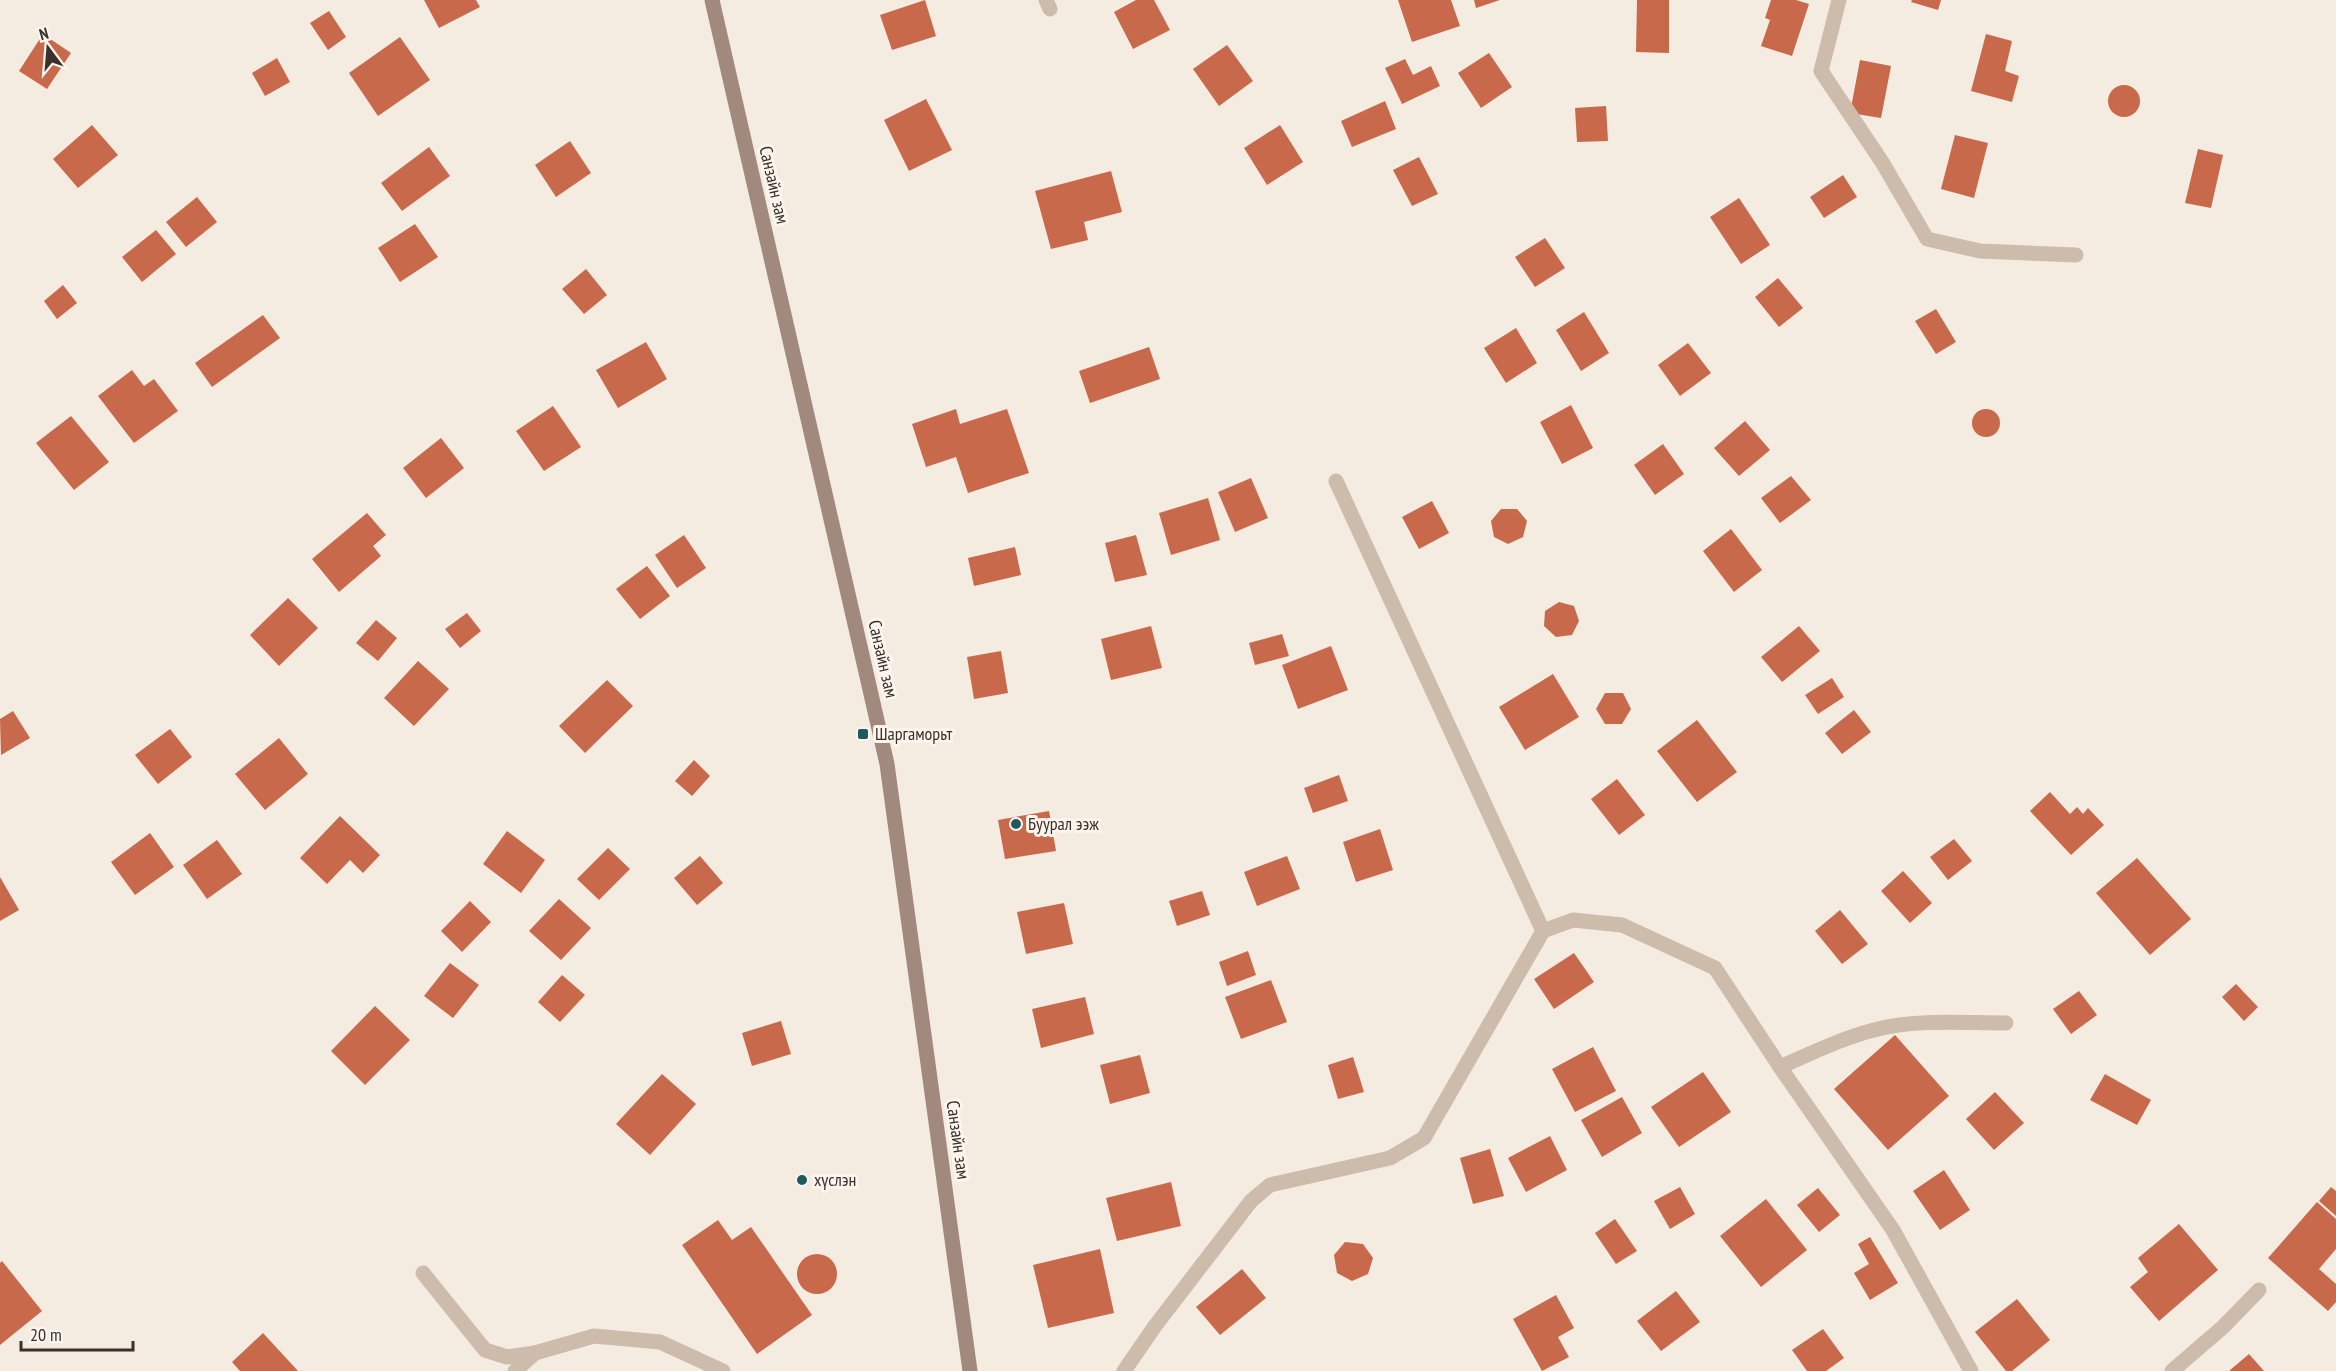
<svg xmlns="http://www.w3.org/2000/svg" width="2336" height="1371" viewBox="0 0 2336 1371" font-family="'PT Sans Narrow',sans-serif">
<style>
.building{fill:#c8694b}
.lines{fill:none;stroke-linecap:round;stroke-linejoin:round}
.service{stroke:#cdbbac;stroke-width:15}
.minor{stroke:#cdbbac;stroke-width:15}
.secondary{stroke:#a18a7d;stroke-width:15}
.poi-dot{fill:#1f5a5e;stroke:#fbf5ee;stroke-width:2}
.labels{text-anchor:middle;stroke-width:6;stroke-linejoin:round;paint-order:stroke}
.street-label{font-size:18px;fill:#3b302b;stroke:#fbf5ee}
.poi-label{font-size:18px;fill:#3b302b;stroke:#fbf5ee;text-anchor:start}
</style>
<rect width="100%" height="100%" fill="#f4ebe1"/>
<g class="building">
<path d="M424 0H476L480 7 439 28Z"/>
<path d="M925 0 936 36 892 50 880 15Z"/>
<path d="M1136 0H1154L1170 30 1133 49 1114 12Z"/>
<path d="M1398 0H1451L1460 26 1412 42Z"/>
<path d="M1474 0H1500L1476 8Z"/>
<path d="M1637 0H1669V53L1636 52Z"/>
<path d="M1771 0H1796L1809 4 1792 56 1761 46 1770 20 1765 18Z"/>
<path d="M1912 0H1941L1938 10 1911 2Z"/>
<path d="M329 11 346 37 328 50 310 23Z"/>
<path d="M43 34 71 53 47 89 19 71Z"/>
<path d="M1986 34 2012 41 2005 71 2019 76 2012 102 1971 91Z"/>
<path d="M400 37 430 80 378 116 349 73Z"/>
<path d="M1227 45 1253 81 1219 106 1193 69Z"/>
<path d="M1489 53 1512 87 1481 108 1458 73Z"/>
<path d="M277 58 290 82 265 96 252 73Z"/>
<path d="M1405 59 1413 75 1431 66 1440 86 1402 104 1385 68Z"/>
<path d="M1860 60 1891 66 1881 118 1850 113Z"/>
<circle cx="2124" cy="101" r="16"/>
<path d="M926 99 952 150 909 171 884 120Z"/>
<path d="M1385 101 1396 129 1352 147 1341 121Z"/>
<path d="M1606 106 1608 141 1577 142 1575 108Z"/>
<path d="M92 125 118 155 78 188 53 159Z"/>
<path d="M1280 125 1303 162 1267 185 1244 148Z"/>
<path d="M1955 135 1988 143 1974 198 1941 189Z"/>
<path d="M570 141 591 173 556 197 535 165Z"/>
<path d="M429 147 450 176 402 211 381 183Z"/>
<path d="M2198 149 2223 155 2211 208 2185 203Z"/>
<path d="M1419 157 1438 194 1412 206 1393 170Z"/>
<path d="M1111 171 1122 212 1084 222 1088 240 1051 249 1035 191Z"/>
<path d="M1843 175 1857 197 1824 218 1810 197Z"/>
<path d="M197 197 217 222 186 247 166 222Z"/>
<path d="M1739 198 1770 245 1741 264 1710 217Z"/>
<path d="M415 224 438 257 400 282 378 248Z"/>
<path d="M156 230 176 254 142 282 122 257Z"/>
<path d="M1545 238 1565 268 1535 287 1515 257Z"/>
<path d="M586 269 607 295 584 314 562 289Z"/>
<path d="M1778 278 1803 308 1779 327 1755 297Z"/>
<path d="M63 285 77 303 57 319 44 301Z"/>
<path d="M1936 309 1956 342 1936 354 1915 321Z"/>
<path d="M1584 312 1609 353 1581 371 1556 330Z"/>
<path d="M263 315 280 338 212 387 195 363Z"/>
<path d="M1516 328 1537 363 1506 383 1484 348Z"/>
<path d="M646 342 667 379 618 408 596 370Z"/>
<path d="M1688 343 1711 373 1680 396 1658 365Z"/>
<path d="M1149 347 1160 379 1090 403 1079 371Z"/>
<path d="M132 370 144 386 154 379 178 411 134 443 98 396Z"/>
<path d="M1571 405 1593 448 1562 464 1540 422Z"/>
<path d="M553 406 581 447 544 471 516 431Z"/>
<circle cx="1986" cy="423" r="14"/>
<path d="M956 409 960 424 1007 409 1029 473 968 493 956 457 926 467 912 424Z"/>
<path d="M71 416 109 462 74 490 36 443Z"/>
<path d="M1745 421 1770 450 1739 476 1714 448Z"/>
<path d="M441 438 464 468 426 498 403 468Z"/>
<path d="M1663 444 1684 474 1655 495 1634 465Z"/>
<path d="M1791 476 1811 500 1780 523 1761 498Z"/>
<path d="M1251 478 1268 518 1235 532 1218 492Z"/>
<path d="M1208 498 1220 540 1171 555 1159 513Z"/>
<path d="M1432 501 1449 533 1419 549 1402 517Z"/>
<path d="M1501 509H1517L1527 521 1523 537 1508 544 1494 537 1491 521Z"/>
<path d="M367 513 386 535 373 546 381 556 339 592 312 559Z"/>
<path d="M1731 529 1762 570 1734 592 1703 551Z"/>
<path d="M684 535 706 568 677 588 655 555Z"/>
<path d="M1136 535 1147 575 1115 582 1105 543Z"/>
<path d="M1015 547 1021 575 974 586 968 558Z"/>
<path d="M647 566 670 596 640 619 616 589Z"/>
<path d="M288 598 318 628 279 666 250 635Z"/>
<path d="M1559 602 1574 606 1579 621 1572 635 1556 637 1544 626 1545 611Z"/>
<path d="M467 613 481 631 460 648 445 629Z"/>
<path d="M376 620 397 638 378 661 356 643Z"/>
<path d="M1151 626 1162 668 1111 680 1101 639Z"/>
<path d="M1799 626 1820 651 1782 682 1761 657Z"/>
<path d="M1282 634 1289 656 1255 665 1249 643Z"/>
<path d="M1331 646 1348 690 1298 709 1282 665Z"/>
<path d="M1001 651 1008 693 974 699 967 657Z"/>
<path d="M418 661 449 689 414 726 384 698Z"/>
<path d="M1553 674 1579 717 1525 750 1499 707Z"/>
<path d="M1832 678 1844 697 1818 714 1805 695Z"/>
<path d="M607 680 633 706 585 753 559 726Z"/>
<path d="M1605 693H1623L1631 709 1622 724H1605L1596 709Z"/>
<path d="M1854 710 1871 732 1842 754 1825 733Z"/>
<path d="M13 711 30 738 1 755 0 719Z"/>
<path d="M1697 720 1737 772 1697 802 1657 751Z"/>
<path d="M170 729 192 757 158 784 135 755Z"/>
<path d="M279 738 308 774 265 810 235 774Z"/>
<path d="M694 760 710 776 692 796 675 781Z"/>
<path d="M1339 775 1348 801 1313 813 1304 788Z"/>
<path d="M1617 779 1645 815 1619 835 1591 799Z"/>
<path d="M2050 792 2070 814 2077 807 2083 814 2088 808 2104 825 2071 855 2030 811Z"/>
<path d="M1049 811 1056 851 1005 859 998 820Z"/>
<path d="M340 816 380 855 363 873 350 860 327 884 300 858Z"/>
<path d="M1380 829 1393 870 1356 882 1343 842Z"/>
<path d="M507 831 545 860 521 893 483 864Z"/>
<path d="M150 833 174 867 135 895 111 862Z"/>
<path d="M1954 839 1972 861 1948 880 1930 857Z"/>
<path d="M217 840 242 874 207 899 183 865Z"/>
<path d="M608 848 630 869 599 900 577 879Z"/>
<path d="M700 856 723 883 697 905 674 878Z"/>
<path d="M1287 856 1300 889 1257 906 1244 872Z"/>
<path d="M2137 858 2191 919 2150 955 2096 893Z"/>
<path d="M1903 871 1932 903 1910 923 1881 891Z"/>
<path d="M0 877 19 910 0 921Z"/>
<path d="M1202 891 1210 915 1177 926 1169 901Z"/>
<path d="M559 899 591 928 561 960 529 931Z"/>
<path d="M470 901 491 922 462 952 441 931Z"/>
<path d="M1064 903 1073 944 1026 954 1017 912Z"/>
<path d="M1840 910 1868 944 1842 964 1815 931Z"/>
<path d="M1248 951 1256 975 1227 986 1219 962Z"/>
<path d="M1574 953 1594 982 1554 1009 1534 979Z"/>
<path d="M450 963 479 985 453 1018 424 996Z"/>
<path d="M562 975 585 995 560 1022 538 1002Z"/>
<path d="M1271 980 1287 1022 1241 1039 1225 997Z"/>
<path d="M2236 984 2258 1007 2244 1021 2222 997Z"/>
<path d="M2079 991 2097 1015 2071 1034 2053 1009Z"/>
<path d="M1085 997 1094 1034 1041 1048 1032 1009Z"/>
<path d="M375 1006 410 1040 365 1085 331 1051Z"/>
<path d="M781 1021 791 1054 752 1066 742 1033Z"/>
<path d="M1895 1035 1949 1096 1888 1150 1834 1089Z"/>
<path d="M1593 1047 1616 1091 1575 1112 1552 1069Z"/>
<path d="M1140 1055 1150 1093 1110 1104 1100 1065Z"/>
<path d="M1353 1057 1364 1092 1338 1099 1328 1065Z"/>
<path d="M1703 1072 1731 1112 1679 1147 1651 1107Z"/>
<path d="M662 1074 696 1104 650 1155 616 1124Z"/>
<path d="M2105 1074 2151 1100 2137 1125 2090 1100Z"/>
<path d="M1995 1092 2024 1123 1994 1150 1966 1119Z"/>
<path d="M1622 1097 1642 1133 1602 1157 1581 1120Z"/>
<path d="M1550 1136 1567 1170 1526 1192 1508 1158Z"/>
<path d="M1490 1149 1504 1196 1473 1204 1460 1158Z"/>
<path d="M1944 1170 1970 1210 1940 1230 1913 1191Z"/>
<path d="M1171 1182 1181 1226 1117 1241 1106 1198Z"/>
<path d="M1680 1187 1695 1214 1670 1229 1654 1201Z"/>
<path d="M2331 1187 2336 1191V1216L2319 1201Z"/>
<path d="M1818 1188 1840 1215 1819 1232 1797 1205Z"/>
<path d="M1766 1199 1807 1250 1761 1287 1720 1236Z"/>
<path d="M2317 1202 2336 1219V1249L2319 1269 2336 1284V1302L2328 1311 2268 1258Z"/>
<path d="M1615 1219 1637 1251 1616 1264 1595 1233Z"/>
<path d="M718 1220 732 1240 751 1227 812 1315 757 1354 682 1245Z"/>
<path d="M2179 1224 2218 1270 2159 1321 2130 1287 2148 1272 2138 1258Z"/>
<path d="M1870 1237 1898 1283 1870 1300 1854 1273 1869 1264 1858 1244Z"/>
<path d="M1345 1242 1363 1244 1373 1258 1368 1274 1352 1281 1337 1273 1334 1255Z"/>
<path d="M1100 1249 1114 1313 1048 1328 1033 1265Z"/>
<circle cx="817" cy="1274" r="20"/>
<path d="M2 1261 42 1311 0 1345V1263Z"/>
<path d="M1242 1269 1266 1298 1220 1335 1196 1307Z"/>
<path d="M1676 1291 1700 1322 1661 1351 1637 1321Z"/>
<path d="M1556 1295 1574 1328 1558 1337 1569 1357 1542 1371 1513 1319Z"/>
<path d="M2017 1299 2050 1340 2012 1371H2006L1975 1332Z"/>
<path d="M1823 1329 1844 1358 1826 1371H1807L1792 1350Z"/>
<path d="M263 1333 298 1371H240L232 1362Z"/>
<path d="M2249 1354 2264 1371H2229Z"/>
</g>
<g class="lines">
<g class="service">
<path d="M1839 0 1821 71 1882 162 1927 239 1980 251 2076 255"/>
<path d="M1336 481 1543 931"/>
<path d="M515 1371 535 1353"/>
</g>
<g class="minor">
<path d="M1046 0 1050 9"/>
<path d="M1780 1067C1812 1053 1844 1037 1878 1029 1919 1019 1964 1023 2006 1023"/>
<path d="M423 1273 485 1350 507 1357 535 1353 594 1336 660 1342 723 1371"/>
<path d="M1124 1371 1155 1326 1251 1201 1270 1185 1390 1158 1424 1138 1543 931 1573 920 1622 925 1715 968 1780 1067 1893 1230 1971 1371"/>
<path d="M2172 1371 2223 1327 2259 1290"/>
</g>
<path class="secondary" d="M712 0 887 764 970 1371"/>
</g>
<g class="poi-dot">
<rect x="857" y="728" width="12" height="12" rx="3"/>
<circle cx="1016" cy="824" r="6"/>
<circle cx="802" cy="1180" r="6"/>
</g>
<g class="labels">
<g class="street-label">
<text transform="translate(774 185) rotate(77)" y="6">Санзайн зам</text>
<text transform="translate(883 659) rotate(77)" y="6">Санзайн зам</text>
<text transform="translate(958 1140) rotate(82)" y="6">Санзайн зам</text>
</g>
<g class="poi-label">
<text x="875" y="740">Шаргаморьт</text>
<text x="1028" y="830">Буурал ээж</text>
<text x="814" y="1186">хүслэн</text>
</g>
</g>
<g transform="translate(48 48) rotate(344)" stroke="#fbf5ee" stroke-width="4.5" paint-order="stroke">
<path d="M0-4.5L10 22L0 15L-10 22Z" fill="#3b302b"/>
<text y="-9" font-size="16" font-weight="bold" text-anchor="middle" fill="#3b302b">N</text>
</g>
<path d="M21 1341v9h112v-9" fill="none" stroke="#3b302b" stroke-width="3"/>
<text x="30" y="1341" font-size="18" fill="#3b302b" stroke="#fbf5ee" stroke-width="4.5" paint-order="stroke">20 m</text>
</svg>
